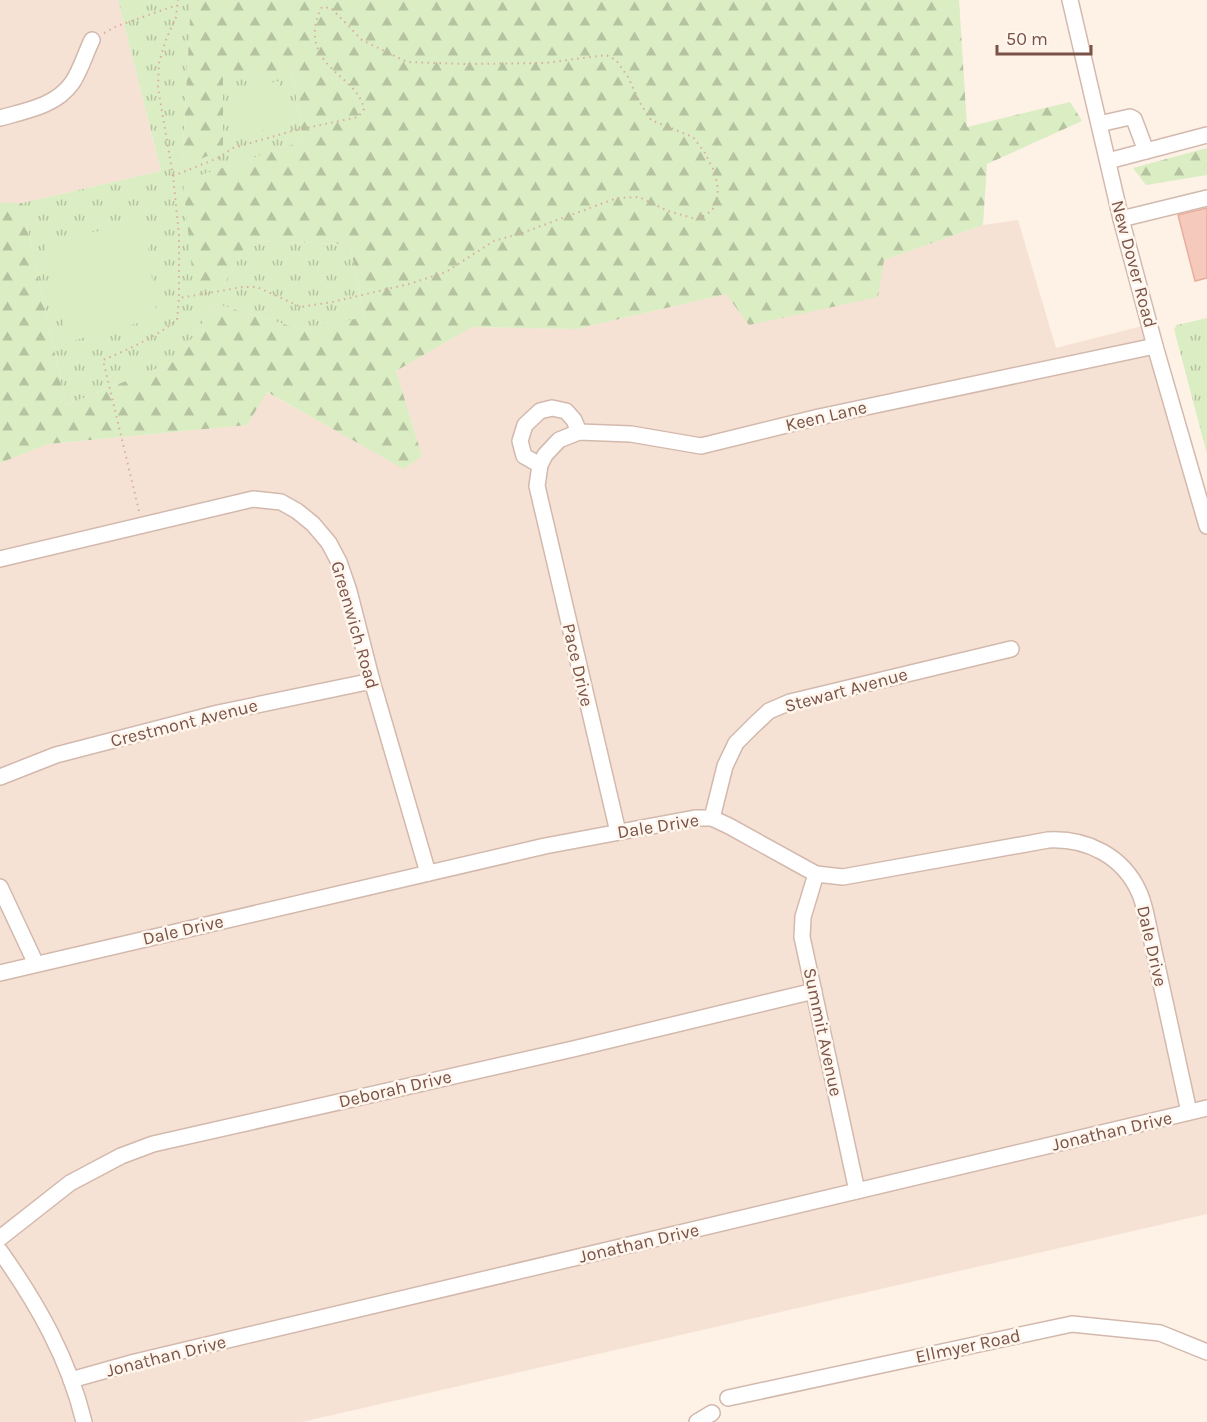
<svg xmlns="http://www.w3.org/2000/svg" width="1207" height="1422" viewBox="0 0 1207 1422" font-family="Karla,sans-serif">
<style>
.residential{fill:#f6e2d4}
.grass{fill:url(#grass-tufts)}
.forest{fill:url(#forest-firs)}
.pitch{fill:#daedc3}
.building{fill:#f5cabc;stroke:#e9ad9b;stroke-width:1.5}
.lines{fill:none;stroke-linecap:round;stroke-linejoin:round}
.minor-casing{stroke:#d3b9ad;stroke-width:18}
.path{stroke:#dbad9e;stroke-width:2;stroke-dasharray:1.5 4.5;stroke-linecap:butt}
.minor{stroke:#fff;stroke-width:15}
.labels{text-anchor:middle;stroke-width:5;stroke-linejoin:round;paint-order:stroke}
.street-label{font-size:18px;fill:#7a5348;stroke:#fff6ee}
</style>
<defs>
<pattern id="grass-tufts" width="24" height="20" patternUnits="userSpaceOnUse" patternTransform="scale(1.5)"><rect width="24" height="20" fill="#daedc3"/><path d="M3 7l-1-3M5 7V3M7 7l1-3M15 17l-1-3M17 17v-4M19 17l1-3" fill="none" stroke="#b6c3a0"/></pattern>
<pattern id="forest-firs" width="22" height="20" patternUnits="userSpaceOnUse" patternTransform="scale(1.5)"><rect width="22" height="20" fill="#daedc3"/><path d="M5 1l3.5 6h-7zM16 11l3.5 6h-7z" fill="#b6c3a0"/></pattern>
</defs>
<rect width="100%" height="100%" fill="#fef1e6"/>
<g class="residential">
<path d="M0 0H118L161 171 22 203H0Z"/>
<path d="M1018 220 1056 348 1150 324 1207 526V1214L302 1422H0V463L48 444 247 425 266 392 404 468 422 456 396 371 472 327 577 329 726 294 884 260 983 225Z"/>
</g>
<g class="grass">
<path d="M118 0H191L182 166 223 149 222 78 292 70 303 141 184 181 223 286 248 241 350 244 364 318 304 330 216 304 176 361 66 405 22 203 161 171Z"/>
<path d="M1207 318V454L1174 329 1177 325Z"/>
</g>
<g class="forest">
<path d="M191 0H959L967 127 1070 102 1082 121 987 164 983 225 884 260 878 297 749 325 726 294 577 329 472 327 396 371 422 456 404 469 267 392 247 425 48 444 0 463V203H22L66 405 176 361 216 304 304 330 364 317 350 244 248 241 223 286 194 290 183 181 303 141 292 70 223 78V150L182 166Z"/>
<path d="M1207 148V175L1146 185 1133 168Z"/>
</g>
<g class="pitch">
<path d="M279 81 288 125 241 135 232 91Z"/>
<path d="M145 223 157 318 68 342 44 241Z"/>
</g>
<path class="building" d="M1207 208V278L1195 281 1178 215Z"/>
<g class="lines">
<defs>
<g id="minor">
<path d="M1070 0 1121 219 1155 346 1207 526"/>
<path d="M0 118C25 111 56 106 72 83 80 72 86 52 92 40"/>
<path d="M1099 124 1130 117 1134 119 1146 151"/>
<path d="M1108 161 1207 135"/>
<path d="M1121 219 1207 198"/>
<path d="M540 465 524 456 520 441 525 425 540 411 552 408 566 411 574 420 579 432"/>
<path d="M0 559 253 499 281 502 297 511 313 524 329 543 339 562 349 591 372 681 428 873"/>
<path d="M0 777 56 755 218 713 372 681"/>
<path d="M712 818 725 766 736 743 753 726 769 711 790 702 1011 649"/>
<path d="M618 832 537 486 540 465 545 455 559 440 579 432 631 434 701 446 819 417 1155 346"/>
<path d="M816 874 803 917 802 937 857 1191"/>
<path d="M0 887 36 964"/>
<path d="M0 973 545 846 695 818H712L729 826 816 874 843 877 1048 840C1087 838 1123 856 1139 892 1142 898 1143 904 1145 910L1189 1112"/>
<path d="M0 1238 70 1183 121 1156 153 1144 573 1049 814 991"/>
<path d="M0 1251C37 1303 69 1359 84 1422"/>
<path d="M71 1380 135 1362 1207 1108"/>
<path d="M728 1398 1072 1324 1160 1333 1207 1352"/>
<path d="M697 1422 712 1413"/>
</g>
</defs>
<use href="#minor" class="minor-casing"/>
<g class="path">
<path d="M104 33 117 26 177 5"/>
<path d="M173 176 218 158 233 148 292 131 358 117 364 109C360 88 337 77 325 61 312 45 312 24 322 7L331 8 362 40 407 62 467 64 545 63 606 55 616 60 628 77 640 103 651 120 693 137 705 153 715 173 718 190 715 207 706 215 696 219 668 211 639 197 617 198 522 233 494 241 446 272 409 284 332 302 301 307 257 287H243L179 298"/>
<path d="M139 511 103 360C129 349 154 338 177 320L179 298V235L173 176 158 88 159 63 165 42 176 17 178 0"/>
</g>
<use href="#minor" class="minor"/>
</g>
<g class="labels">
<g class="street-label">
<text transform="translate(1134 264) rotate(75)" y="6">New Dover Road</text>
<text transform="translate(826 416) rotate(-13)" y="6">Keen Lane</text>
<text transform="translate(355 625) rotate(74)" y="6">Greenwich Road</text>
<text transform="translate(578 665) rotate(77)" y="6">Pace Drive</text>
<text transform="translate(846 690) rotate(-15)" y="6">Stewart Avenue</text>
<text transform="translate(184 723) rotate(-14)" y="6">Crestmont Avenue</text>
<text transform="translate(658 826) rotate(-9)" y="6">Dale Drive</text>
<text transform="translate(183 930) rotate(-13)" y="6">Dale Drive</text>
<text transform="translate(1152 946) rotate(77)" y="6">Dale Drive</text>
<text transform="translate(823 1032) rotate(78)" y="6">Summit Avenue</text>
<text transform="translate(395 1089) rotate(-13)" y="6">Deborah Drive</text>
<text transform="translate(1112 1131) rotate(-13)" y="6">Jonathan Drive</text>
<text transform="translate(639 1243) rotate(-13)" y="6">Jonathan Drive</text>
<text transform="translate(968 1346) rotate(-12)" y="6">Ellmyer Road</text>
<text transform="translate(166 1356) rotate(-14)" y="6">Jonathan Drive</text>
</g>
</g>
<path d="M997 45v9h94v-9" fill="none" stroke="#7a5348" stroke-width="3"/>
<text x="1006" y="45" font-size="18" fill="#7a5348" stroke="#fff6ee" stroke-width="4.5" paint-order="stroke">50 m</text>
</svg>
